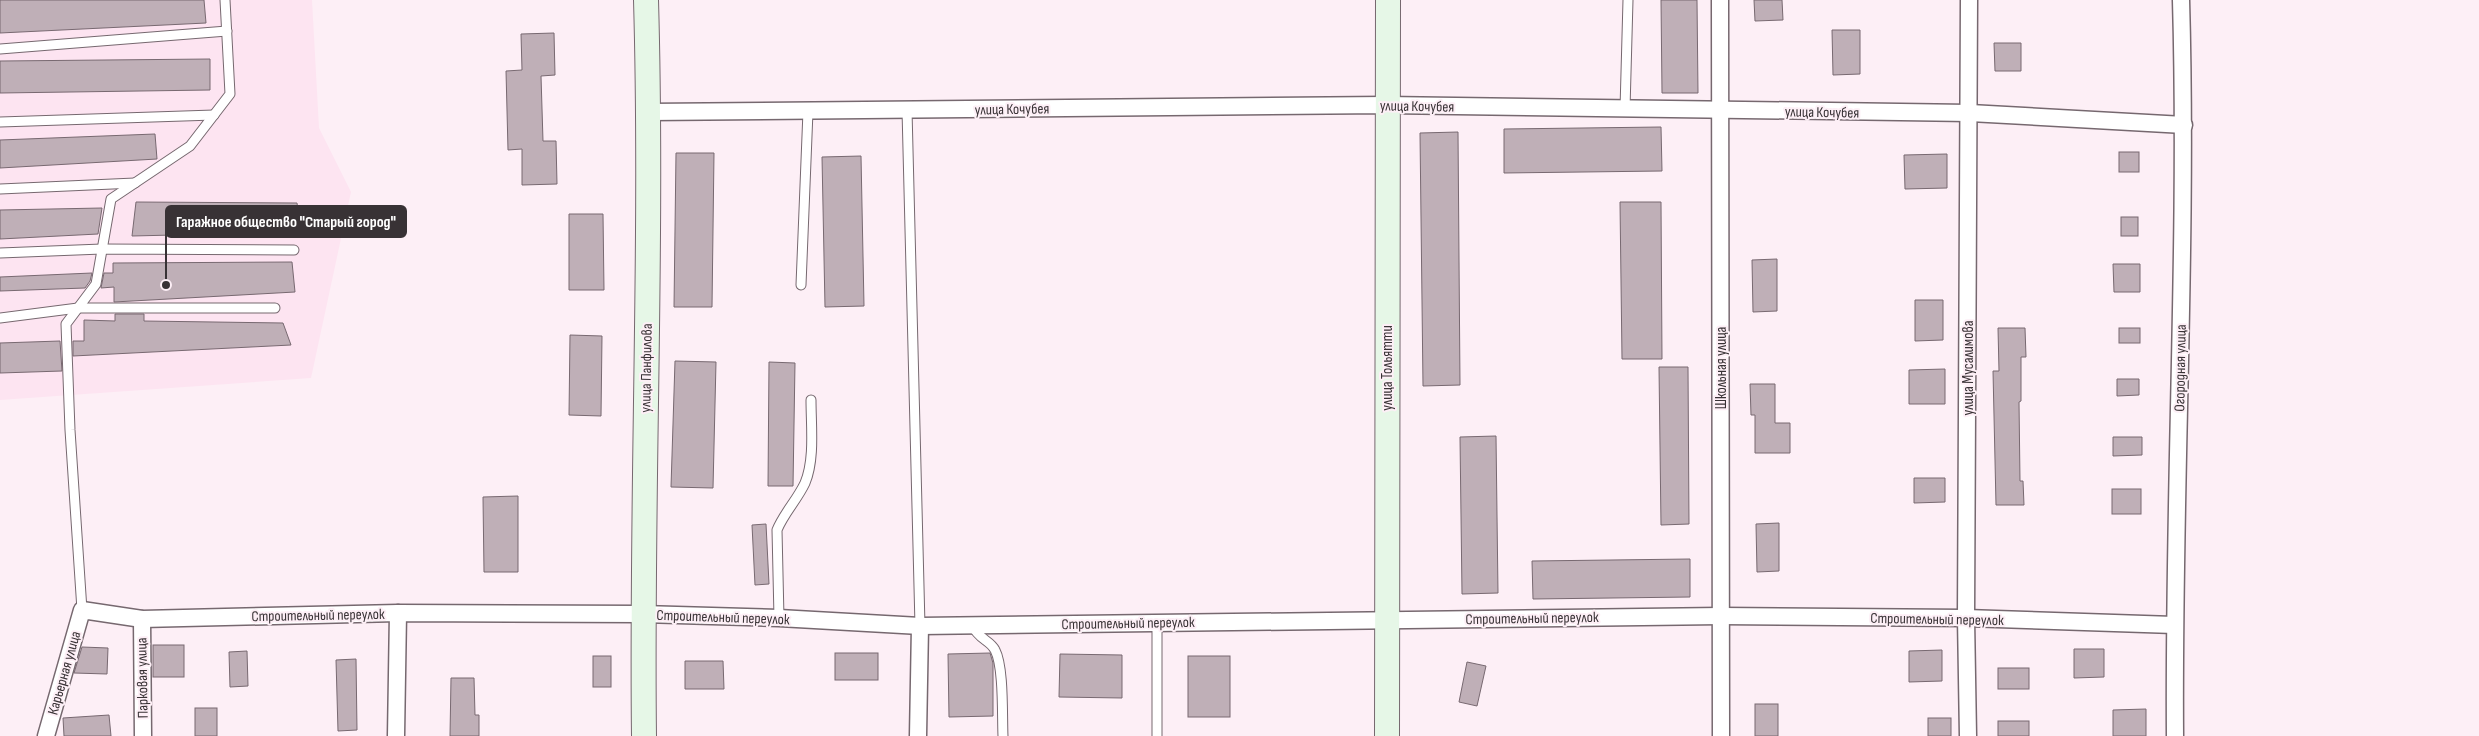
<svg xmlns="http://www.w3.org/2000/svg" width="2479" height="736" viewBox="0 0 2479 736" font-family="'Sofia Sans Condensed',sans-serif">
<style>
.built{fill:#fde4f1}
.building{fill:#bfafb7;stroke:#786971}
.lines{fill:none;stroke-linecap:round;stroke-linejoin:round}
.lane-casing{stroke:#76686f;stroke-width:11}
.street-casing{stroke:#76686f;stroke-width:19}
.secondary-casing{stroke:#76686f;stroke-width:26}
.lane{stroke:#fff;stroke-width:9}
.street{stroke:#fff;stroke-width:16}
.secondary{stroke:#e6f7e7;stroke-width:24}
.labels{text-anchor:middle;stroke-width:4;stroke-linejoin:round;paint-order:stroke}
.street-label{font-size:15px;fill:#383235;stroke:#fdeff6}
.leader{fill:none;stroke:#383235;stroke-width:2}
.callout-dot{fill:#383235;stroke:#fdeff6;stroke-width:2}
.callout{fill:#383235;stroke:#383235;stroke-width:2}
.callout-label{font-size:16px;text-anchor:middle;font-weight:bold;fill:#fff}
</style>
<rect width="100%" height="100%" fill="#fdeff6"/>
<path class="built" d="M0 0H312L319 128 351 192 311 378 0 400Z"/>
<g class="building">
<path d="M0 0H204L206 23 0 33Z"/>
<path d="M1661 0H1697L1698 93H1662Z"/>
<path d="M1754 0H1782L1783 20 1755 21Z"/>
<path d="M1832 30H1860V74L1833 75Z"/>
<path d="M554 33 555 75 541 76 543 141H556L557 184 522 185V149L508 150 506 71 522 70 521 34Z"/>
<path d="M1994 43H2021V71H1995Z"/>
<path d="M210 59V90L0 93V61Z"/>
<path d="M1661 127 1662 171 1504 173V129Z"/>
<path d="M1458 132 1460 385 1423 386 1420 133Z"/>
<path d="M155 134 157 159 0 168V140Z"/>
<rect x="2119" y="152" width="20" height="20"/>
<path d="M676 153H714L712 307H674Z"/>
<path d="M1947 154V188L1905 189 1904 155Z"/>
<path d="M861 156 864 306 825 307 822 157Z"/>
<path d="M136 202 297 203 301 232 132 236Z"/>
<path d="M1620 202H1661L1662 359H1622Z"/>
<path d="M102 208 98 234 0 239V210Z"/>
<path d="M569 214H603L604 290H569Z"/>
<rect x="2121" y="217" width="17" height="19"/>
<path d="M1777 259V311L1753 312 1752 260Z"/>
<path d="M292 262 295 292 114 302V287L101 288 104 273H113V263Z"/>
<path d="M2113 264H2140V292H2114Z"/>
<path d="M92 273 90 281 85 288 0 291V277Z"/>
<path d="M1915 300H1943V340L1915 341Z"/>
<path d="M115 314H144V321L283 323 291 345 73 356V341H84V320L115 321Z"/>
<path d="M1998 328H2025L2026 357H2021V401L2019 402 2020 481H2023L2024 505H1996L1993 371H1999Z"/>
<rect x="2119" y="328" width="21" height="15"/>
<path d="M570 335 602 336 601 416 569 415Z"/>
<path d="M60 341 62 371 0 373V343Z"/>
<path d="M675 361 716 362 713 488 671 487Z"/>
<path d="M769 362 795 363 793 486H768Z"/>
<path d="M1659 367H1688L1689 524 1661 525Z"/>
<path d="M1945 369V404H1909V370Z"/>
<path d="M2117 379H2139V395L2117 396Z"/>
<path d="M1750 384H1775V423H1790V453H1755V415H1751Z"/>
<path d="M1496 436 1498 593 1462 594 1460 437Z"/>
<path d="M2113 437H2142V455L2113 456Z"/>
<path d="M1914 478H1945V502L1914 503Z"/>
<rect x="2112" y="489" width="29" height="25"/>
<path d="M518 496V572H484L483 497Z"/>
<path d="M1779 523V571L1757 572 1756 524Z"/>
<path d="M766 524 769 584 755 585 752 525Z"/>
<path d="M1690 559V597L1533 599 1532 561Z"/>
<rect x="153" y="645" width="31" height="32"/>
<path d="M82 647 108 648 107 674 74 673Z"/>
<path d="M2074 649H2104V677L2074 678Z"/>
<path d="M1942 650V681L1909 682V651Z"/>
<path d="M247 651 248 686 230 687 229 652Z"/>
<rect x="835" y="653" width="43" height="27"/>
<path d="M990 653 993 663V716L949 717 948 654Z"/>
<path d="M1060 654 1122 655V698L1059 697Z"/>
<rect x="593" y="656" width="18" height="31"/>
<rect x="1188" y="656" width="42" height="61"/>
<path d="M356 659 357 730 338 731 336 660Z"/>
<path d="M685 661H723L724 689H685Z"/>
<path d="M1467 662 1486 666 1477 706 1459 702Z"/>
<rect x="1998" y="668" width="31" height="21"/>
<path d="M451 678H474L475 715H479V736H450Z"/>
<rect x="1755" y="704" width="23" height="32"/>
<rect x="195" y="708" width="22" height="28"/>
<path d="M2146 709V736H2113V710Z"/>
<path d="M109 715 111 736H64L63 718Z"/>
<rect x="1928" y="718" width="23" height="18"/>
<rect x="1998" y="721" width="31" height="15"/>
</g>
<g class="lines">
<defs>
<g id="lane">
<path d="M0 49 227 31"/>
<path d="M1625 109 1628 0"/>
<path d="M907 110 920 626"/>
<path d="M0 122 214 115"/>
<path d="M0 189 135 183"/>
<path d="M0 253 102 249 294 250"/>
<path d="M801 285 808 111"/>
<path d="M0 318 78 308H275"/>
<path d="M82 610 70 430 66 324 96 284 111 199 190 146 230 94 225 0"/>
<path d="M779 618 777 530C784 513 797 500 805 483 815 459 811 426 811 400"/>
<path d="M1157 623V736"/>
<path d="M972 625C979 640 990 640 995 650 1004 667 1002 716 1003 736"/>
</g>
<g id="street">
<path d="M1720 0 1721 736"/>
<path d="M649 112 1386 105 1970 113 2184 125"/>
<path d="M142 619 143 736"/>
<path d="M46 736 82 610 142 619 398 613 642 614 779 618 920 626 1721 616 1966 618 2174 625"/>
<path d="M396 736 398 613"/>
<path d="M918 736 920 626"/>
<path d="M1968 736 1966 618 1969 0"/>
<path d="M2175 736C2173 491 2188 245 2181 0"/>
</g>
<g id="secondary">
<path d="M644 736C641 491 653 245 646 0"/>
<path d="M1387 736 1388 0"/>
</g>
</defs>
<use href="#lane" class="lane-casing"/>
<use href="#street" class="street-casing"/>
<use href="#secondary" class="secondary-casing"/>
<use href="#lane" class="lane"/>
<use href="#street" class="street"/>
<use href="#secondary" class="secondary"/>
</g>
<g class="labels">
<g class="street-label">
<text transform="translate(1417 106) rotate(1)" y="5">улица Кочубея</text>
<text transform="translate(1012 109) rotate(-1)" y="5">улица Кочубея</text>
<text transform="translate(1822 112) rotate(1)" y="5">улица Кочубея</text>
<text transform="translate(646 368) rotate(-89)" y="5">улица Панфилова</text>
<text transform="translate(1387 368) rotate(-90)" y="5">улица Тольятти</text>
<text transform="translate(1721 368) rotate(-90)" y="5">Школьная улица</text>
<text transform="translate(1968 368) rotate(-90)" y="5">улица Мусалимова</text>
<text transform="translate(2180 368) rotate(-89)" y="5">Огородная улица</text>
<text transform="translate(318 615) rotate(-1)" y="5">Строительный переулок</text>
<text transform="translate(723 617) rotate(2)" y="5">Строительный переулок</text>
<text transform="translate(1532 618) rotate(-1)" y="5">Строительный переулок</text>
<text transform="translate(1937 619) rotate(1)" y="5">Строительный переулок</text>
<text transform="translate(1128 623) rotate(-1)" y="5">Строительный переулок</text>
<text transform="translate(64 673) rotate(-74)" y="5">Карьерная улица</text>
<text transform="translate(142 678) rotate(-91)" y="5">Парковая улица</text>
</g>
</g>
<path class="leader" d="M166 285L166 221"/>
<circle class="callout-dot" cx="166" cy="285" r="5"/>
<rect class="callout" x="166" y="206" width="240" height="31" rx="5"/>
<g class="callout-label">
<text x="286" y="227">Гаражное общество "Старый город"</text>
</g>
</svg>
